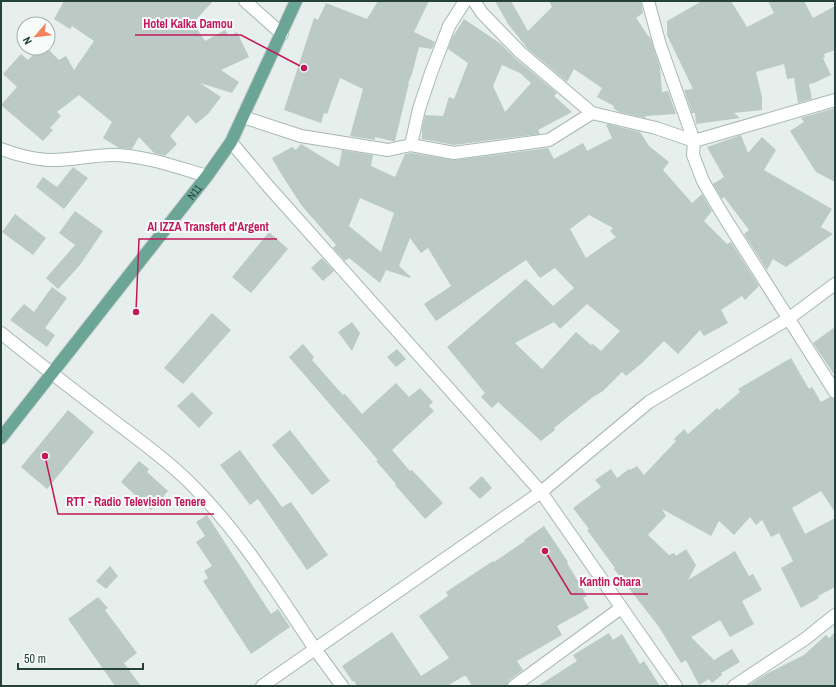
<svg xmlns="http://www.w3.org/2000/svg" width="836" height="687" viewBox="0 0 836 687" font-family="'Archivo Narrow',sans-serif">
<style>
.building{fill:#bbcac4;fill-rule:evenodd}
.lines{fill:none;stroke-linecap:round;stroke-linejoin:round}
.minor-casing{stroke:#a8b8b2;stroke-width:14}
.tertiary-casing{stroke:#a8b8b2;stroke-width:14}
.primary-casing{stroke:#c2cac8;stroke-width:14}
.minor{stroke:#fff;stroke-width:12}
.tertiary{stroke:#fff;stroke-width:12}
.primary{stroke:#6aa596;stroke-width:12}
.labels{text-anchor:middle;stroke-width:4;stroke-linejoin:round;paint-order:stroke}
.street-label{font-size:11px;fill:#24423a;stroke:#f7fbf9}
.leader{fill:none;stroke:#c2185b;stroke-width:1.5}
.callout-dot{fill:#c2185b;stroke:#f7fbf9;stroke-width:1.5}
.callout-label{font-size:12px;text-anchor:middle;font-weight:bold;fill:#c2185b;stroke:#f7fbf9;stroke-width:4;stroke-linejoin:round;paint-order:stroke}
</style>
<rect width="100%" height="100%" fill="#e6efeb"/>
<g class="building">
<path d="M64 1H213L193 23 205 41 225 30 229 36 237 32 249 57 221 70 239 82 232 93 200 83 221 97 208 114 196 124 188 115 170 136 177 144 165 156 154 153 139 137 132 149 119 148 103 138 112 122 79 95 57 112 61 116 50 128 53 130 43 141 1 105 17 87 3 74 21 54 28 60 40 48H47L59 60 66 56 74 70 94 41 72 26 70 29 54 19Z"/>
<path d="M378 1H429L414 32 435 42 432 49 419 47 412 74 408 83H409L395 141H392L375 137V140L350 136 363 89 340 78 327 114 324 113 321 123 284 110 314 18 318 20 326 3 367 19Z"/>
<path d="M495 1H511L528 31 552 7 549 1H641L643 13 636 18 649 37H650L660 67 662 92 668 91 676 114 646 116 645 118 619 112 613 108 614 106 597 97 602 88 574 69 567 82 528 49 508 24Z"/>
<path d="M702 1H731L747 27 774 13 768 1H804L813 18 835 6V50L824 54 825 57 823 58 831 75 814 83 809 84 812 99 798 103 794 78 787 79 784 64 756 72 762 97V110L734 113 740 118 696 124 695 113H692L684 90 693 89 667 35V21Z"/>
<path d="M464 19 501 44 515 58 557 93 554 96 572 112 538 130 540 134 454 145 422 139V129L425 115 443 116 449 97 454 99 468 63 448 49 452 38ZM502 65 520 73 531 83 505 112 493 86Z"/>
<path d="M835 108V182L816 172 790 131 804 122 801 118Z"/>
<path d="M608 124 640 132 649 146 669 162 663 170 692 203 702 194 712 211 704 221 727 244 731 242 759 286 745 300 742 296 721 310 728 323 704 336 700 330 678 354 664 341 642 363 626 376 622 372 603 391 593 397 554 428 555 430 541 441 498 402 492 408 481 397 485 393 447 347 526 279 553 306 574 288 555 268 540 278 526 260 436 321 424 304 451 286 428 248 421 253 410 238 399 266 411 277 410 278 386 270 380 283 349 258 345 261 333 248 336 245 302 206 283 177 272 158 292 147 296 150 301 144 339 167 342 150 373 155 371 166 395 177 405 154 411 153 455 160 548 148 554 159 583 143 587 151 612 138 606 125ZM360 198 394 213 381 252 349 226ZM589 215 613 228 610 231 616 237 586 258 570 229ZM587 304 620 331 601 351 593 344 591 345 576 332 542 369 515 343 554 322 560 329Z"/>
<path d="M741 135 748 153 762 137 776 150 764 170 832 209 821 227 833 234 786 267 773 259 767 270 744 234 749 230 724 197 722 199 713 184 724 177 707 147Z"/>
<path d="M73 167 88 178 64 209 36 187 43 177 57 187Z"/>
<path d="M75 211 103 231 80 265 58 289 46 278 75 245 59 233Z"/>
<path d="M15 214 46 238 33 255 2 232Z"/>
<path d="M269 232 288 249 251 293 232 277Z"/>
<path d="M322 258 334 271 323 281 311 268Z"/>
<path d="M52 287 67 298 45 328 55 335 47 347 10 320 24 304 34 312Z"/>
<path d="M212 313 231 330 183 384 164 368Z"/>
<path d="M352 322 360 333 352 351 338 332Z"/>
<path d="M835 327V376L813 343Z"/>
<path d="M303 344 314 357 312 360 343 395 345 394 362 414 396 383 409 397 420 388 433 402 429 406 434 411 392 450 410 471 412 470 443 503 425 519 395 485 396 484 376 461 378 460 289 357Z"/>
<path d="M397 349 406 359 396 367 387 357Z"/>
<path d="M791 358 809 389 812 387 821 402 830 397 835 399V512L821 491 792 508 805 534 835 518V587L818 596 819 598 801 608 781 568 793 561 779 533 771 537 762 520 756 525 750 517 734 535 719 521 711 536 662 509 666 516 648 535 669 555 674 553 676 556 686 549 696 565 688 580 735 551 749 576 753 574 762 590 742 601 754 624 730 637 720 620 691 637 714 660 732 649 740 662 721 673 722 675 712 683 709 679 699 685 686 660 681 663 659 627 614 569 615 568 587 530 589 529 573 508 601 487 595 480 611 469 617 478 629 469 630 470 637 466 644 475 676 441 674 439 684 429 688 434 717 408 719 410 740 392 738 389Z"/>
<path d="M192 392 213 413 199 428 177 406Z"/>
<path d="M68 410 94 432 47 489 21 467Z"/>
<path d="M290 430 330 481 312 495 272 445Z"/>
<path d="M240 450 282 507 291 502 328 555 307 570 258 499 250 505 220 465Z"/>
<path d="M139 461 149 469 147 472 168 491 151 510 121 482Z"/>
<path d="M482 476 492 488 480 499 469 488Z"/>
<path d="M207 515 271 614 278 609 290 627 251 654 203 581 208 578 204 571 212 566 196 542 205 536 196 522Z"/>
<path d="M544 526 568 562 567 563 587 596 583 598 589 608 557 626 562 635 517 661 523 670 509 680 507 686H472L466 676H464L447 686H357L354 681H352L342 666 392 632 421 676 449 658 419 616 448 596 446 592 493 561 494 562 525 541 524 540Z"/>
<path d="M110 566 118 576 106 589 96 581Z"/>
<path d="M98 597 108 608 105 610 137 653 124 663 141 686H115L68 619Z"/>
<path d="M835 632V686H748L766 674 804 655 826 635 829 638Z"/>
<path d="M609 633 613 640 622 634 640 664 644 661 660 686H538L577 661 573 655Z"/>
</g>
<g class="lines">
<defs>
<g id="minor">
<path d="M245 1 282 34"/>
<path d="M474 1 482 13 520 52 592 113 656 128 694 141 835 100"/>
<path d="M648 1 660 45 694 141 693 155 703 181 723 215 835 392"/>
<path d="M243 117 301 136 388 150 411 145 454 153 549 140 592 113"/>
<path d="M231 142 268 186 541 492 676 686"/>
<path d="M411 145 419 109 431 73 449 26 465 1"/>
<path d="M1 149C14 154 34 159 48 160 69 161 91 155 112 155 144 155 176 167 207 176"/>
<path d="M315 649 342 686"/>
<path d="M514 686 621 608"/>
<path d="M734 686 805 639 835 615"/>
</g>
<g id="tertiary">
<path d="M1 333C38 363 76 392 114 421 139 440 166 459 189 482 239 531 276 591 315 649"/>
<path d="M262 686 541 492 649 402 788 319 835 284"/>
</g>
<g id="primary">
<path id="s1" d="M1 438 207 176 231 142 296 1"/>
</g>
</defs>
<use href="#minor" class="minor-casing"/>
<use href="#tertiary" class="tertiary-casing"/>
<use href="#primary" class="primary-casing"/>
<use href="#minor" class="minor"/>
<use href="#tertiary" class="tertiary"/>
<use href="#primary" class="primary"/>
</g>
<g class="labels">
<g class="street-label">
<text dy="4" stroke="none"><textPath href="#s1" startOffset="313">N11</textPath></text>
</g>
</g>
<path class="leader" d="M304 68L241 35H135M136 312L139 239H277M45 456L58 514H214M545 551L571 594H648"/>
<g class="callout-dot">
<circle cx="304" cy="68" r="4"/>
<circle cx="136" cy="312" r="4"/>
<circle cx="45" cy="456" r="4"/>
<circle cx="545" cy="551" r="4"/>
</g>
<g class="callout-label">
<text x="188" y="28">Hotel Kalka Damou</text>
<text x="208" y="231">Al IZZA Transfert d'Argent</text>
<text x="136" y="506">RTT - Radio Television Tenere</text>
<text x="610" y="586">Kantin Chara</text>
</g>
<rect width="836" height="687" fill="none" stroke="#24423a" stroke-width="4"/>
<g transform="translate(36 36) rotate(242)"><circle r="19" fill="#f7fbf9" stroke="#a3b1ad"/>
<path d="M0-3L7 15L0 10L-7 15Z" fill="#f4845f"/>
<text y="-6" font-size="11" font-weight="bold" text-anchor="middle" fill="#24423a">N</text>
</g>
<path d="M18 663v6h125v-6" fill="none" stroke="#24423a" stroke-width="2"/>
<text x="24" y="663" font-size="12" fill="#24423a" stroke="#f7fbf9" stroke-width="3" paint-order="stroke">50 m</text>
</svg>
